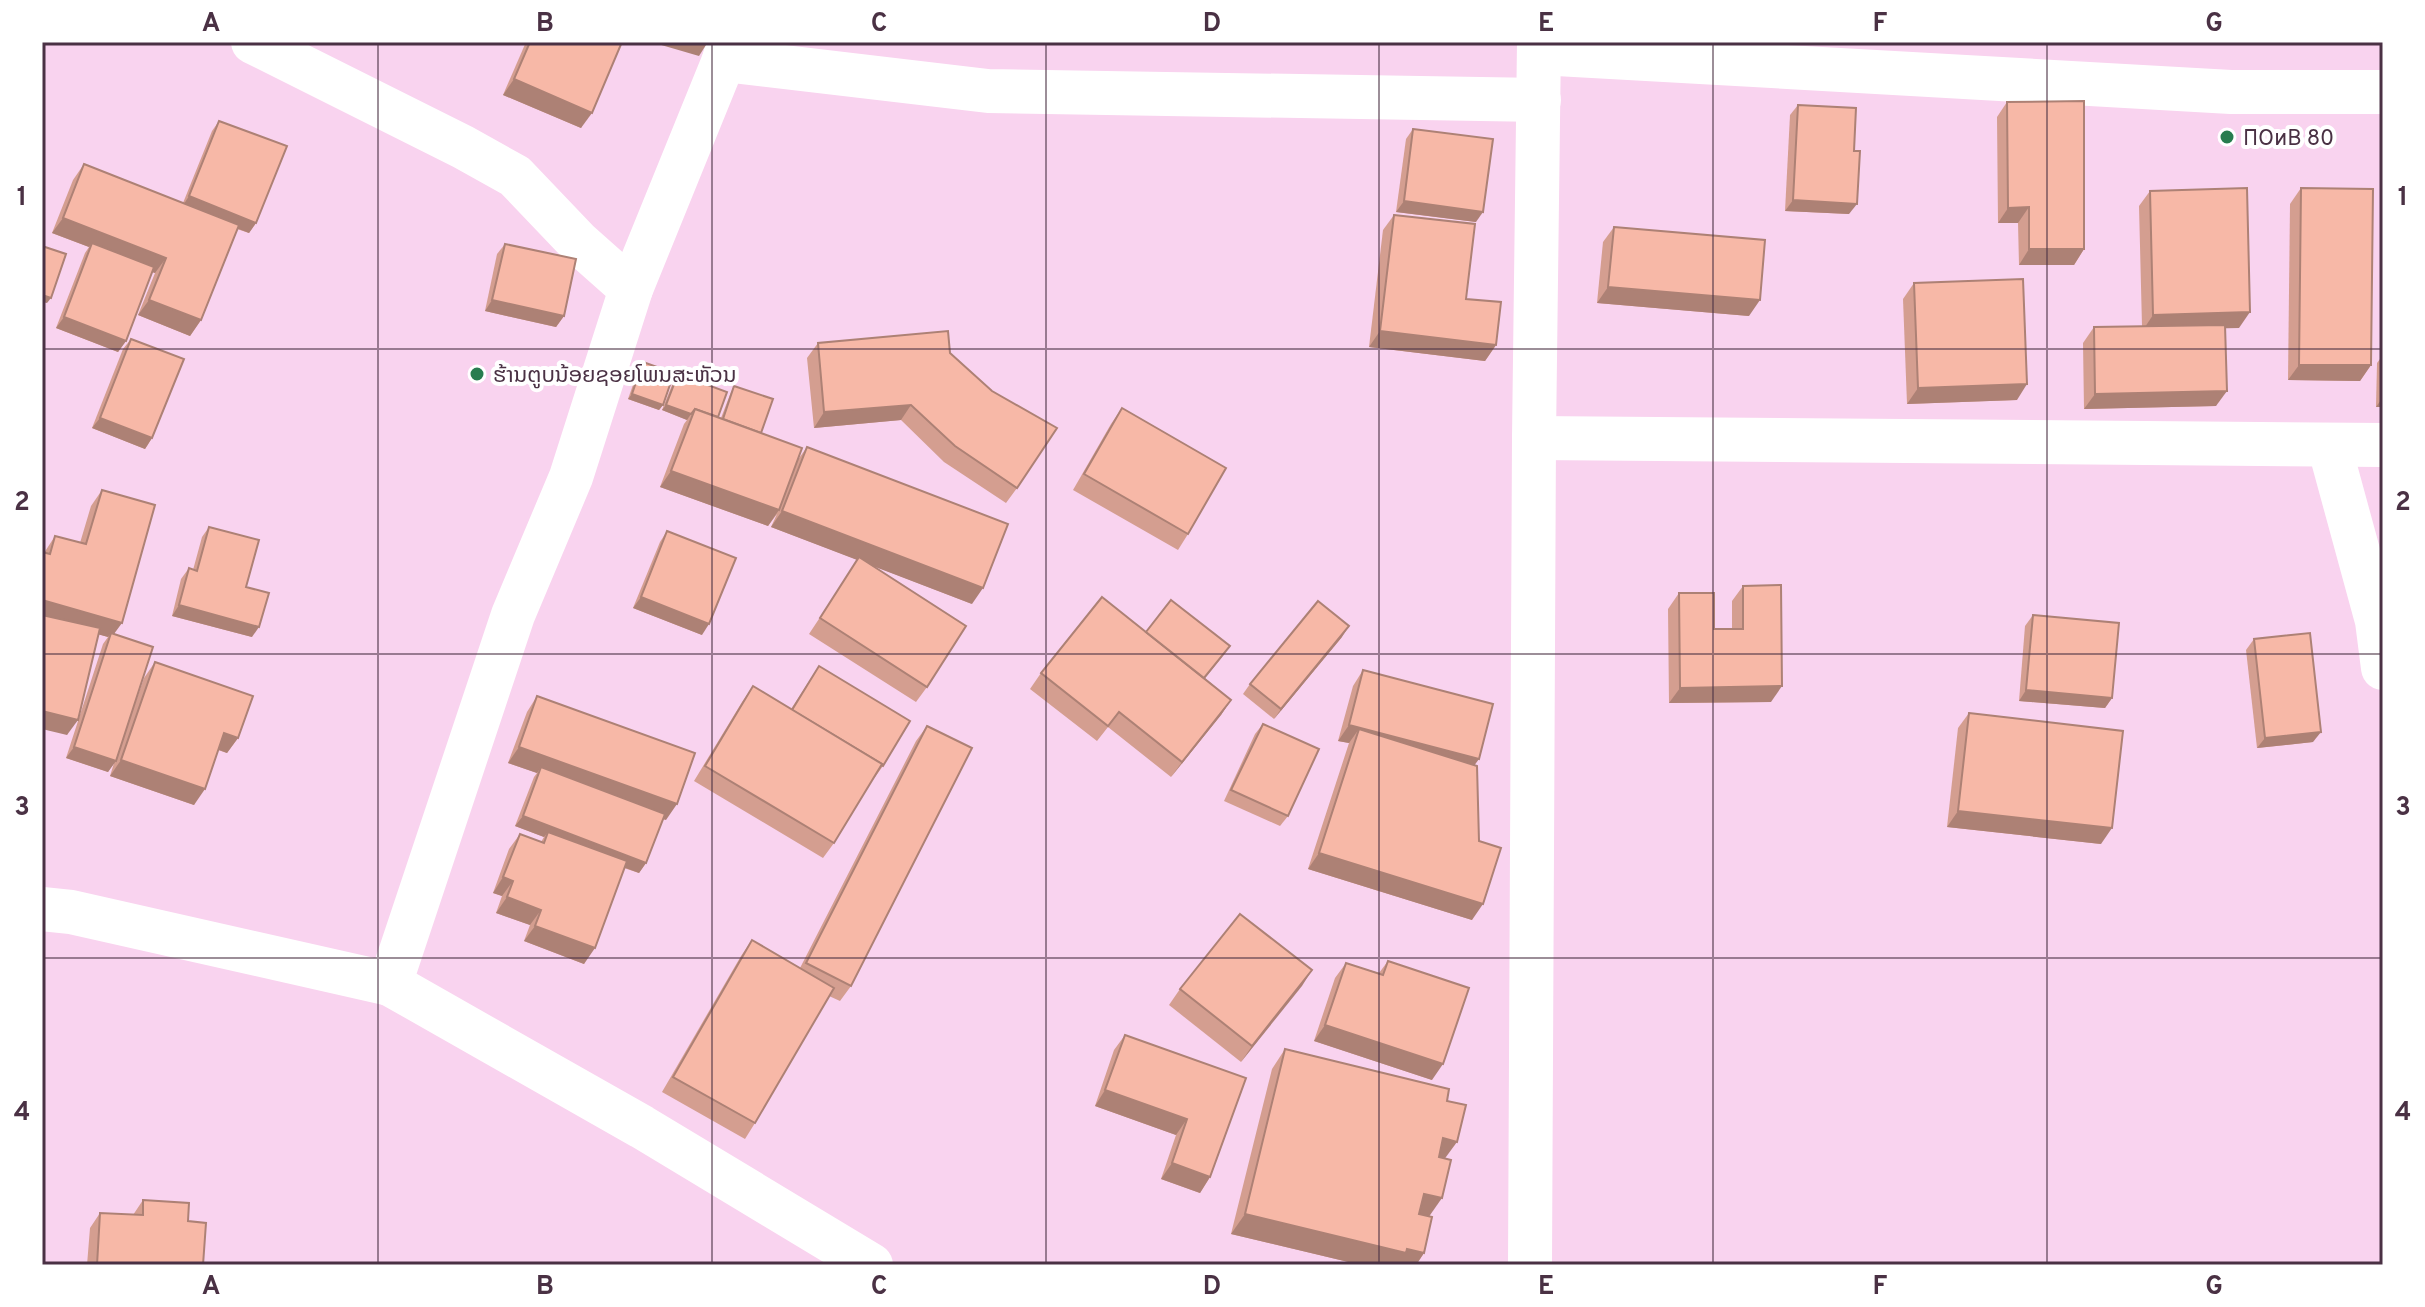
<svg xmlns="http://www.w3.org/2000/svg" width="2425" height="1307" viewBox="0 0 2425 1307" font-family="Overpass,'Noto Sans Lao',sans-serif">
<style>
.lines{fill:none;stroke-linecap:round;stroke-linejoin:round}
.minor{stroke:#fff;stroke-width:44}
.wall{fill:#d49e90}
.shaded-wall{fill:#ad8175}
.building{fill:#f7b8a7;stroke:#ad8175;stroke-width:2}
.grid{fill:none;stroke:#4a3144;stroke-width:2;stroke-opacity:0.55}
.poi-dot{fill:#287c4f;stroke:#fff;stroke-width:3}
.labels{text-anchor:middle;stroke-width:8;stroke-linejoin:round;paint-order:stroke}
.poi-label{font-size:22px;fill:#4a3144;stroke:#fff;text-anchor:start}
.neatline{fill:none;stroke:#4a3144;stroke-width:3}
.grid-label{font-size:26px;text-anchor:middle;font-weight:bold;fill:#4a3144}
</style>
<rect width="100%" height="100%" fill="#f9d3ef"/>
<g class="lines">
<g class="minor">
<path d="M253 42 463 147 515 176 578 242 631 289"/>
<path d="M729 42 724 60 988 91 1539 100"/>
<path d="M1539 53 2231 92H2383"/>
<path d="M724 60 631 289 571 477 513 615 390 984 642 1127 871 1265"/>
<path d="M1534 438 2383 445"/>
<path d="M2329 445 2377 621 2383 668"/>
<path d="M42 909 71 912 390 984"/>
<path d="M1530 1265 1534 438 1539 42"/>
</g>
</g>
<g class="wall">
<path d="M526 42H622L581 128 503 95Z"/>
<path d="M2007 102 2084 249 2074 265H2019L2018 223H1998L1997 117Z"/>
<path d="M1798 105 1854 151 1849 214 1785 211 1790 115Z"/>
<path d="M219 121 256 223 249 233 237 229 201 320 190 336 138 315 155 273 152 272 126 341 118 352 56 328 85 253 89 247 52 233 73 180 84 164 183 203 212 131Z"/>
<path d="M1413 129 1476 222 1396 212 1406 139Z"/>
<path d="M2301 188 2371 365 2360 381 2288 380 2290 204Z"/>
<path d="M2150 191 2239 328H2225L2216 406 2084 409 2083 343 2094 327 2142 326 2139 206Z"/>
<path d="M1394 215 1466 299 1496 345 1485 361 1369 347 1383 230Z"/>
<path d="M1614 227 1749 316 1597 303 1603 242Z"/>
<path d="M505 244 564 316 556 327 485 311 497 254Z"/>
<path d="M1914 283 2017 400 1907 404 1903 299Z"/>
<path d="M131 339 152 438 145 449 92 428 123 349Z"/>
<path d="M818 343 950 353 1017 488 1006 503 944 462 901 420 814 428 807 358Z"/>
<path d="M2383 355V407H2376L2377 363Z"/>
<path d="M643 362 663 405 659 410 628 399 639 368Z"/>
<path d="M678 374 718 417 721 418 731 392 734 386 761 433 797 461 807 447 972 604 871 565 927 687 916 702 809 634 858 560 771 527 777 514 768 526 660 487 684 424 687 420 662 410 674 380Z"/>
<path d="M1122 408 1188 534 1178 550 1073 490 1111 424Z"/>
<path d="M102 490 114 634 125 732 144 678 155 662 238 738 227 753 218 750 194 805 110 776 114 763 108 772 66 758 103 644 108 637 98 634 67 735 44 553 55 536 80 543 91 506Z"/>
<path d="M209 527 246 587 252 637 172 616 181 579 189 568 193 570 202 537Z"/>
<path d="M667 531 702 635 633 608 660 542Z"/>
<path d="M1743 586 1771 702 1669 703 1668 609 1679 593 1714 629H1732V601Z"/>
<path d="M2033 615 2112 698 2105 708 2019 701 2025 626Z"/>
<path d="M1146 632 1222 657 1205 678 1231 700 1221 715 1171 777 1108 727 1097 741 1030 689 1041 673Z"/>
<path d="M1342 637 1274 719 1243 694 1250 684Z"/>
<path d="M2254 639 2313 742 2257 748 2246 650Z"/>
<path d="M819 666 883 766 875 777 874 776 834 843 823 858 694 781 742 702 753 686 791 709Z"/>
<path d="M1363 670 1475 765 1479 841 1472 920 1308 869 1349 743 1338 741 1353 686Z"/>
<path d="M537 696 666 820 663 819 646 863 639 873 624 868 584 964 524 941 530 925 496 913 502 896 493 893 509 849 520 834 541 842 544 837 515 826 534 777 537 773 508 763 527 712Z"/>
<path d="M1969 713 2101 844 1947 827 1958 728Z"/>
<path d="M1263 724 1288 816 1280 826 1224 801 1255 734Z"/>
<path d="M927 726 851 986 840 1001 829 996 755 1123 745 1139 662 1092 741 956 752 940 800 968 916 741Z"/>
<path d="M1388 961 1432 1080 1314 1041 1335 978 1346 963 1379 973Z"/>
<path d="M1312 970 1241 1062 1169 1005 1180 989Z"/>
<path d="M1125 1035 1246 1078 1210 1177 1200 1193 1161 1179 1176 1135 1095 1106 1114 1050Z"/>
<path d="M1285 1049 1447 1101 1445 1159 1429 1216 1424 1253 1416 1265H1361L1231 1234 1272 1069Z"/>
<path d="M143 1200 203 1265H87L90 1228 100 1213 133 1215Z"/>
</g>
<g class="shaded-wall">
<path d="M651 42H696L706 45 699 56Z"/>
<path d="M514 79 592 113 581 128 503 95Z"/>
<path d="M189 196 256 223 249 233 182 207Z"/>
<path d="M1793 200 1857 204 1849 214 1785 211Z"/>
<path d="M1404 201 1483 212 1476 222 1396 212Z"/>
<path d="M2029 207 2018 223H1998L2008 208Z"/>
<path d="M63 218 166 258 155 273 90 248 92 243 89 247 52 233Z"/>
<path d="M2029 249H2084L2074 265H2019Z"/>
<path d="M1608 287 1760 300 1749 316 1597 303Z"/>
<path d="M42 295 51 298 47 303 42 302Z"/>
<path d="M149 300 201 320 190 336 138 315Z"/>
<path d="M492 300 564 316 556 327 485 311Z"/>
<path d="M2250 312 2239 328 2143 330 2153 315Z"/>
<path d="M64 317 126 341 118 352 56 328Z"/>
<path d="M1380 331 1496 345 1485 361 1369 347Z"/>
<path d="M2299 365H2371L2360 381 2288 380Z"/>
<path d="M2027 384 2017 400 1907 404 1918 388Z"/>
<path d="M2227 391 2216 406 2084 409 2095 394Z"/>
<path d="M632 394 663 405 659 410 628 399Z"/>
<path d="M2383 397V407H2376Z"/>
<path d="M666 405 691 414 687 420 662 410Z"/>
<path d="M911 405 901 420 814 428 824 412Z"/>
<path d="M100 418 152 438 145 449 92 428Z"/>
<path d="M671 471 779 510 768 526 660 487Z"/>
<path d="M782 511 983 588 972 604 771 527Z"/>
<path d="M641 597 709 624 702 635 633 608Z"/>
<path d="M42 600 122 623 111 638V633L108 637 42 619Z"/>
<path d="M179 605 259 627 252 637 172 616Z"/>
<path d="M1349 626 1342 637 1274 719 1281 709Z"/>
<path d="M1782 686 1771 702 1669 703 1680 688Z"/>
<path d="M2026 690 2112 698 2105 708 2019 701Z"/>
<path d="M1231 700 1221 715 1171 777 1182 762Z"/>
<path d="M42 711 78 720 67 735 42 729Z"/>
<path d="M1349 725 1479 759 1468 774 1359 729 1349 743 1338 741Z"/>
<path d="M2321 732 2313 742 2257 748 2265 738Z"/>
<path d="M224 733 238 738 227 753 214 748Z"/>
<path d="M74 747 116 761 108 772 66 758Z"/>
<path d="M519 747 677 804 666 820 539 774 541 767 537 773 508 763Z"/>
<path d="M121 760 205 789 194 805 110 776Z"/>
<path d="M1958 811 2112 828 2101 844 1947 827Z"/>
<path d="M523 816 646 863 639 873 545 838 548 832 544 837 515 826Z"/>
<path d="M1319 853 1483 904 1472 920 1308 869Z"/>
<path d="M503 877 513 881 502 896 493 893Z"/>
<path d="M507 897 541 910 530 925 496 913Z"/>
<path d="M535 926 595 948 584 964 524 941Z"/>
<path d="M1312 970 1302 986 1241 1062 1252 1046Z"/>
<path d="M1325 1025 1443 1064 1432 1080 1314 1041Z"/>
<path d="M1105 1090 1187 1119 1176 1135 1095 1106Z"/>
<path d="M1443 1138 1457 1142 1443 1161 1429 1158Z"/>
<path d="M1172 1163 1210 1177 1200 1193 1161 1179Z"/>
<path d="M1424 1194 1442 1198 1428 1218 1410 1214Z"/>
<path d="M1245 1214 1407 1249 1424 1253 1416 1265H1361L1231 1234Z"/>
</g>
<g class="building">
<path d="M530 42H622L592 113 514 79Z"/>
<path d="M2084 101V249H2029V207L2008 208 2007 102Z"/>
<path d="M1798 105 1856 108 1854 151H1860L1857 204 1793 200Z"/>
<path d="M219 121 287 146 256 223 189 196Z"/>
<path d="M1413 129 1493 139 1483 212 1404 201Z"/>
<path d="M84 164 239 225 201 320 149 300 166 258 63 218Z"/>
<path d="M2247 188 2250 312 2153 315 2150 191Z"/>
<path d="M2301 188 2373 189 2371 365H2299Z"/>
<path d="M1394 215 1475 224 1466 299 1501 302 1496 345 1380 331Z"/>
<path d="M1614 227 1765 240 1760 300 1608 287Z"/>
<path d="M92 243 154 267 126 341 64 317Z"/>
<path d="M505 244 576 259 564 316 492 300Z"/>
<path d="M42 246 66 254 51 298 42 295Z"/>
<path d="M2023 279 2027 384 1918 388 1914 283Z"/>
<path d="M2225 325 2227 391 2095 394 2094 327Z"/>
<path d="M948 331 950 353 992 391 1057 428 1017 488 955 446 911 405 824 412 818 343Z"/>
<path d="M131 339 184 359 152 438 100 418Z"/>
<path d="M643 362 674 373 663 405 632 394Z"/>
<path d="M678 374 727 392 718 417 695 409 691 414 666 405Z"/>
<path d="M734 386 773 399 761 433 723 419Z"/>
<path d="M1122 408 1226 468 1188 534 1084 474Z"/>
<path d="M695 409 802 448 779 510 671 471Z"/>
<path d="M807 447 1008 524 983 588 782 511Z"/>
<path d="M102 490 155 505 122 623 42 600V552L50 554 55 536 86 544Z"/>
<path d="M209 527 259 540 246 587 269 593 259 627 179 605 189 568 197 571Z"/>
<path d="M667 531 736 558 709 624 641 597Z"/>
<path d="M859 557 966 626 927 687 820 618Z"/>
<path d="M1781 585 1782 686 1680 688 1679 593H1714V629H1743V586Z"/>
<path d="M1102 597 1231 700 1182 762 1119 712 1108 726 1041 673Z"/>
<path d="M1171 600 1230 646 1204 678 1146 632Z"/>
<path d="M1318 601 1349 626 1281 709 1250 684Z"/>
<path d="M42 615 100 628 78 720 42 711Z"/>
<path d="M2033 615 2119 623 2112 698 2026 690Z"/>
<path d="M111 633 153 647 116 761 74 747Z"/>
<path d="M2310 633 2321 732 2265 738 2254 639Z"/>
<path d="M155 662 253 696 238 738 224 733 205 789 121 760Z"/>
<path d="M819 666 910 721 883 766 881 765 882 764 792 710Z"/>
<path d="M1363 670 1493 704 1479 759 1349 725Z"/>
<path d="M753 686 882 764 834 843 705 766Z"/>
<path d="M537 696 695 753 677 804 519 747Z"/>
<path d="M1969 713 2123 731 2112 828 1958 811Z"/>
<path d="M1263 724 1319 749 1288 816 1231 790Z"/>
<path d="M927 726 972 748 851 986 806 963Z"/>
<path d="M1359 729 1477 766 1479 841 1501 848 1483 904 1319 853Z"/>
<path d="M541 767 665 814 646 863 523 816Z"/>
<path d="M548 832 627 861 595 948 535 926 541 910 507 897 513 881 503 877 520 834 544 843Z"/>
<path d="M1240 914 1312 970 1252 1046 1180 989Z"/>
<path d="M752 940 834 988 755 1123 673 1077Z"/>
<path d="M1388 961 1469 988 1443 1064 1325 1025 1346 963 1383 975Z"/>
<path d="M1125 1035 1246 1078 1210 1177 1172 1163 1187 1119 1105 1090Z"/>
<path d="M1285 1049 1449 1089 1447 1101 1466 1105 1457 1142 1443 1138 1439 1157 1451 1160 1442 1198 1424 1194 1419 1214 1432 1217 1424 1253 1407 1249 1406 1253 1245 1214Z"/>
<path d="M143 1200 189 1203 188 1221 206 1223 203 1265H97L100 1213 143 1215Z"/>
</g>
<path class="grid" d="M378 42V1265M712 42V1265M1046 42V1265M1379 42V1265M1713 42V1265M2047 42V1265M42 349H2383M42 654H2383M42 958H2383"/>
<g class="poi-dot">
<circle cx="2227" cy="137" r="8"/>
<circle cx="477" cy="374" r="8"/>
</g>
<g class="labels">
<g class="poi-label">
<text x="2243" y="145">ПОиВ 80</text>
<text x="493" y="382">ຮ້ານຕູບນ້ອຍຊອຍໂພນສະຫັວນ</text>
</g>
</g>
<rect width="2425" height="1307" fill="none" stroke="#ffffff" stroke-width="88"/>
<rect x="44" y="44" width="2337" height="1219" class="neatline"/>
<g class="grid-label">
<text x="211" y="31">A</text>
<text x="545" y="31">B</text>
<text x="879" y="31">C</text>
<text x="1212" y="31">D</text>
<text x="1546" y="31">E</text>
<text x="1880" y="31">F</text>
<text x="2214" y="31">G</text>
<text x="22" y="205">1</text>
<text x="2403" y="205">1</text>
<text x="22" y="510">2</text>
<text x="2403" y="510">2</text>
<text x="22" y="815">3</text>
<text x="2403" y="815">3</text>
<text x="22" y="1120">4</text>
<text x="2403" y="1120">4</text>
<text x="211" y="1294">A</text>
<text x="545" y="1294">B</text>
<text x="879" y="1294">C</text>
<text x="1212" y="1294">D</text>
<text x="1546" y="1294">E</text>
<text x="1880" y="1294">F</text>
<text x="2214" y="1294">G</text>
</g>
</svg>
